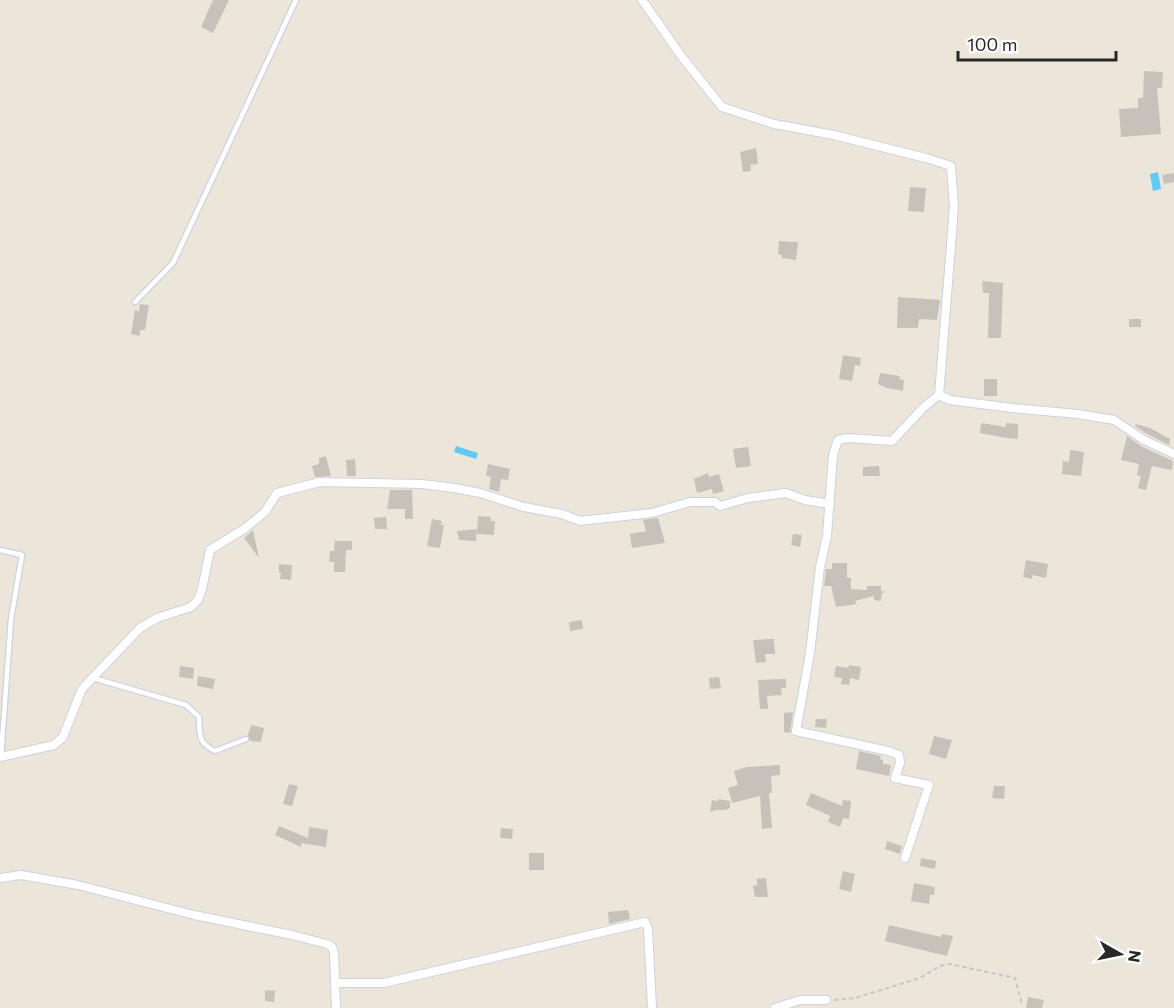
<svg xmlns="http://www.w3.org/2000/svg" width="1174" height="1008" viewBox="0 0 1174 1008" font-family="Commissioner,sans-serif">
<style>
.water{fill:#63c9f7}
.building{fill:#c7c2b9}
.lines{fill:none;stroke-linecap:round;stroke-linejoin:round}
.lane-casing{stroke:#ced1e3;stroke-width:7}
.street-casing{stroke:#ced1e3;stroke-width:10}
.path{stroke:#c7c7c7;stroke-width:2;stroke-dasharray:4.5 3;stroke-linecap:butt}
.lane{stroke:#fff;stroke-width:4.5}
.street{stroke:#fff;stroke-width:8}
</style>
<rect width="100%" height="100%" fill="#ece5d9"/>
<g class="water">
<path d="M1158 172 1161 189 1153 191 1150 174Z"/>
<path d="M456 446 478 453 476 459 454 452Z"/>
</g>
<g class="building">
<path d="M213 0H229L213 33 201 27Z"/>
<path d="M1144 71 1163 72 1162 88H1157L1161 134 1121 137 1119 109 1138 108V98H1143Z"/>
<path d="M756 148 758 164 750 165 751 171 743 172 740 152Z"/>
<path d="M1174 173V182L1164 184 1162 175Z"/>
<path d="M910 187 926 188 924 212 908 211Z"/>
<path d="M779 241 798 242 796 260 782 258V255L778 254Z"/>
<path d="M982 281 1003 283 1001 338H988L989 293H983Z"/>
<path d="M898 297 940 300 937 320 919 319 918 328H897Z"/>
<path d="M140 304 149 305 145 330H140V336L131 334 135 310 139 312Z"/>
<rect x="1129" y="319" width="12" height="8"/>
<path d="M843 355 861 358 860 366 855 365 852 381 839 379Z"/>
<path d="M880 373 900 376 899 379 904 380 903 391 887 388 878 384Z"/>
<rect x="984" y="379" width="13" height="17"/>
<path d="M981 423 1006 427V423L1018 424V439L1006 438 980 433Z"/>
<path d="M1136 424 1150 428 1170 439 1169 445 1147 434 1135 426Z"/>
<path d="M1127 436 1141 446 1173 461 1172 470 1152 466 1146 490 1138 488 1141 476 1137 475 1139 464 1121 460Z"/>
<path d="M748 447 751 466 736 468 733 449Z"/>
<path d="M1070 450 1084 452 1081 476 1062 474 1063 461 1069 462Z"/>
<path d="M326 456 331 476 315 477 312 466 319 464V458Z"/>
<path d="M355 459 356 476H347L346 460Z"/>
<path d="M488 464 510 469 508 480 501 479 499 492 489 489 491 477 486 476Z"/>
<path d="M879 466 880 476H863V467Z"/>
<path d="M708 473 709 477 719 474 724 491 713 494 712 489 697 493 694 479Z"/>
<path d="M390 490H412L413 519H405V509H387Z"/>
<path d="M478 516 491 517V521H495L494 535 477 534Z"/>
<path d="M386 517 387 529H375L374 518Z"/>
<path d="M658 518 665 543 632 548 630 534 646 531 643 520Z"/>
<path d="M432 519 442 521 441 525H444L440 548 427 546Z"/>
<path d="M477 529 476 541 459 540 457 531Z"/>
<path d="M253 530 259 558 244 538Z"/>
<path d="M793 534 802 535 800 547 791 545Z"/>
<path d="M335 541H352V550H346L345 572H334V562H329L330 551H334Z"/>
<path d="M1026 560 1048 564 1046 578 1032 575V579L1023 577Z"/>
<path d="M832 563H847V578H851V589L867 590V586H881V591L886 592 882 593 881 601 874 600V596L855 601 856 604 836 607 831 586H824L826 569H832Z"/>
<path d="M279 564 292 565 291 580 280 579 281 573H279Z"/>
<path d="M582 620 583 629 570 631 569 622Z"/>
<path d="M774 639 775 654H765L766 662 756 663 753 640Z"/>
<path d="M849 665 861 667 859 680 850 678 849 685 841 684 842 678 834 677 836 666 848 668Z"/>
<path d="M180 666 194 668 193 679 179 677Z"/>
<path d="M198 676 215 679 213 689 197 686Z"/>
<path d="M719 677 721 688 710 689 709 678Z"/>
<path d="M786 679V688H781L782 695 767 696 768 709H760L758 680Z"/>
<path d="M793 712 790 733 784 732V713Z"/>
<path d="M816 719H827L826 728 815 727Z"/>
<path d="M251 725 264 728 261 742 250 741 248 735Z"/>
<path d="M934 736 952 740 946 759 929 754Z"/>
<path d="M859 751 881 756 880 759 883 760V764L891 765 889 776 856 769Z"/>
<path d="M780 765V775L771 776 772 793H769L772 828 762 829 760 796 732 803 728 788 738 785 734 771 747 767Z"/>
<path d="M289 784 298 786 292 806 283 804Z"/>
<path d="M994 786H1005L1004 799 992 798Z"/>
<path d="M811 793 842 806 843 800 851 801 849 819 843 818 840 827 828 822 830 816 806 805Z"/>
<path d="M718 799 730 801V808L726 810H717L710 812 712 800 718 801Z"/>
<path d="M279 826 308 838 309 827 328 830 326 847 301 843V847L275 835Z"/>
<path d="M501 828 513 829 512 839 500 838Z"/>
<path d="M887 841 902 846 900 854 885 849Z"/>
<rect x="529" y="853" width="15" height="17"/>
<path d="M921 858 936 861 935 869 920 866Z"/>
<path d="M843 871 855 874 851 892 839 889Z"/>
<path d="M766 878 768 897H755L753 886 757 885V879Z"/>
<path d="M914 883 935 887 934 895H930L929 904 911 901Z"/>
<path d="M628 910 630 919 609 924 608 912Z"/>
<path d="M889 925 941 937 942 934 953 936 947 956 885 941Z"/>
<path d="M265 990 275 991 274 1002 265 1001Z"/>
<path d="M1028 997 1044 1000 1042 1008H1026Z"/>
</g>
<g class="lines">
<defs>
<g id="lane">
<path d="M135 302 173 263 296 0"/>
<path d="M0 550 22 555 11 619 1 756"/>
<path d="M93 678 186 705 199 717C200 735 197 742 215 751L246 739"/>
</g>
<g id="street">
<path d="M642 0 682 57 722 107 774 124 834 135 926 158 951 166 954 207 939 395 950 400 1012 408 1078 414 1114 420 1144 440 1174 454"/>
<path d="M0 757 54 745 63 737 82 689 140 628 157 618 191 607 198 600 202 589 210 550 244 529 265 512 277 493 320 482 422 484 454 488 480 493 524 507 562 514 580 521 652 513 690 502H715L720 506 748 498 786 493 805 500 830 504"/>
<path d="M905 858 929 785 895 778 900 763 899 755 888 751 796 731 810 653 820 567 827 536 833 455 838 440 848 438 892 441 924 407 939 395"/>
<path d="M0 878 21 875 78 885 194 915 292 935 327 944 332 947 334 953 336 1008"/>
<path d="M335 983H384L645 922 648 929 652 1008"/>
<path d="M775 1008 800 1000H826"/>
</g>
</defs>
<use href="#lane" class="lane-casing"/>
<use href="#street" class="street-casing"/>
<path class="path" d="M834 1000 855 998 920 978 940 966 950 964 1015 978 1022 1004"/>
<use href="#lane" class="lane"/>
<use href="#street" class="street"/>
</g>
<g transform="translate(1120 954) rotate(99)" stroke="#ffffff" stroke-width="4.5" paint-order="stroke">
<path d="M0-4.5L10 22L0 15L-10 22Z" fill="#282828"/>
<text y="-9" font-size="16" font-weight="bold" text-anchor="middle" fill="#282828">N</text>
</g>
<path d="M958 51v9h158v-9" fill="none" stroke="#282828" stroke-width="3"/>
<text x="967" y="51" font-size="18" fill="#282828" stroke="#ffffff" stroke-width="4.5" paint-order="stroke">100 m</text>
</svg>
